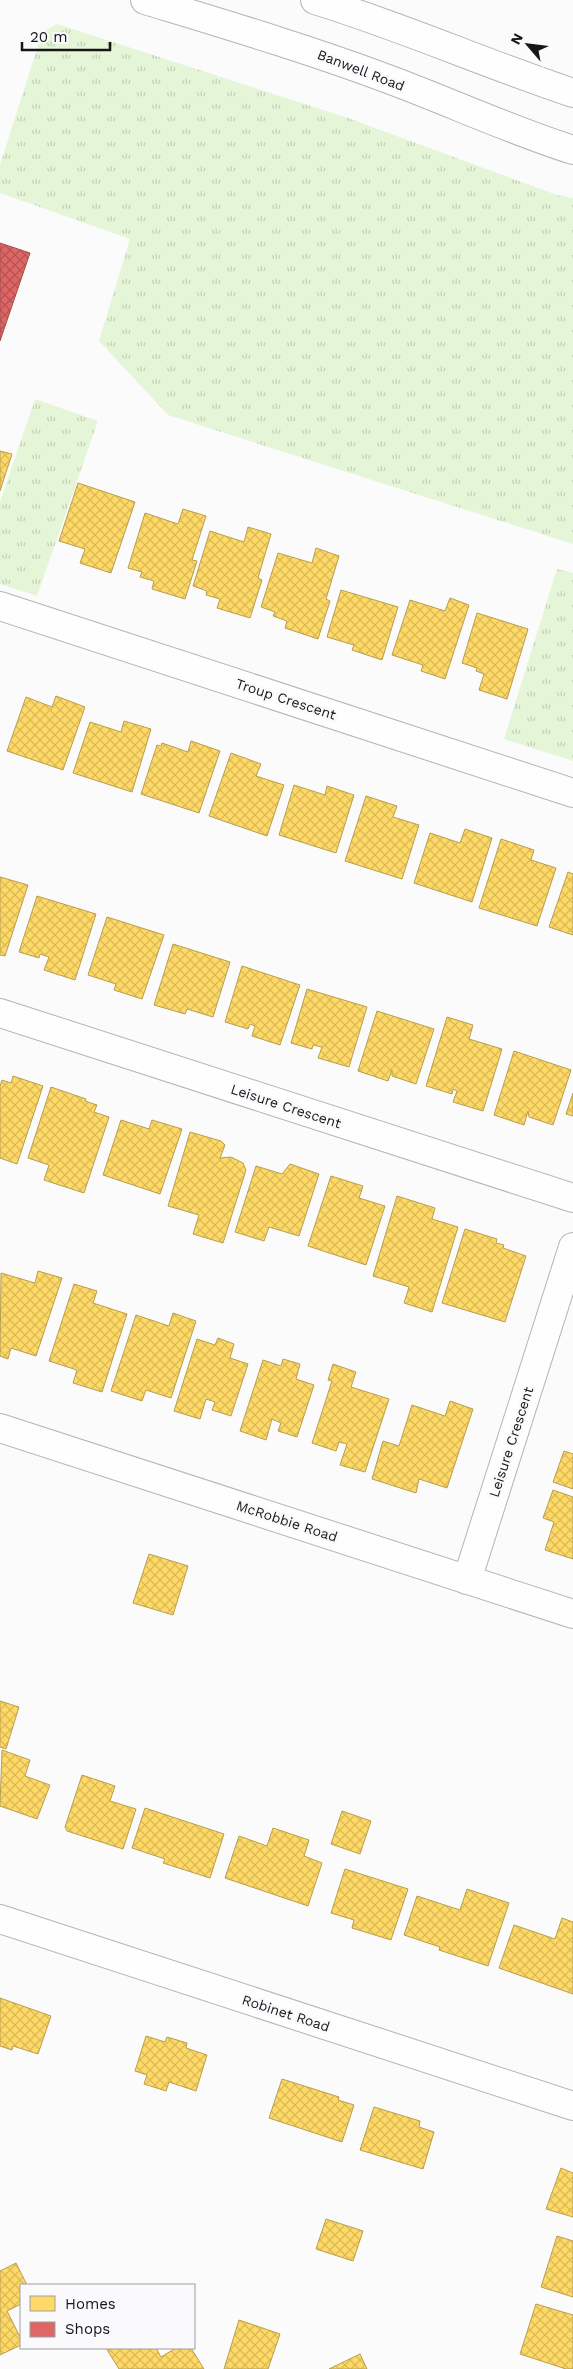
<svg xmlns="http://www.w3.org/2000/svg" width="573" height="2369" viewBox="0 0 573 2369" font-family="'Work Sans',sans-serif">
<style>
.grass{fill:url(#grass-tufts)}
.homes{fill:url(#homes-cross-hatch);stroke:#b99e4e}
.shops{fill:url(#shops-cross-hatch);stroke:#a34e4e}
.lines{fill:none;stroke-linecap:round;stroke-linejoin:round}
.minor-casing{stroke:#b4b4b5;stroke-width:30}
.major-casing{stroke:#b4b4b5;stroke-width:30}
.minor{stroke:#fefeff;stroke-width:28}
.major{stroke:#fefeff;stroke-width:28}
.labels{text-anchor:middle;stroke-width:5;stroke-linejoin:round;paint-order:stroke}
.street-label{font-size:14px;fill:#161617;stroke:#fafafd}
</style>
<defs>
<pattern id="grass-tufts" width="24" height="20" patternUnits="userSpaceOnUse" patternTransform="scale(1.25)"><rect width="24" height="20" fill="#e5f5d7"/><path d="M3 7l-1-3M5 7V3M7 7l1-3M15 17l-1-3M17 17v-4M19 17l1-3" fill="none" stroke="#c4d1b8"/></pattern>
<pattern id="homes-cross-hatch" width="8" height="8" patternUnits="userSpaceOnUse" patternTransform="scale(1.25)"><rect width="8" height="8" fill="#ffd966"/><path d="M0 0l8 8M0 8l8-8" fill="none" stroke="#daba58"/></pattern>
<pattern id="shops-cross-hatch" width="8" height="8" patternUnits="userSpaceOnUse" patternTransform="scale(1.25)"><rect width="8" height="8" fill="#e06666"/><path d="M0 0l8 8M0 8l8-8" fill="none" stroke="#b55353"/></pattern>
</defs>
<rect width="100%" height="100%" fill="#fbfbfc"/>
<g class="grass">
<path d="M57 24 348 118 557 195 573 198V544L168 415 99 341 130 239 0 193V165L42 33Z"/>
<path d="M35 399 98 421 37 596 0 584V502Z"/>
<path d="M557 569 573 573V761L504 739Z"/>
</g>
<g class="homes">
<path d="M0 451 12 454 0 491Z"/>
<path d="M78 483 135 502 111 573 80 563 85 549 59 541Z"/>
<path d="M183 509 206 516 192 560 197 561 185 599 152 589 154 581 140 577 142 572 128 568 145 513 178 524Z"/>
<path d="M248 527 271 534 258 578 262 580 250 618 217 608 220 599 206 595 207 591 193 586 210 531 244 542Z"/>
<path d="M316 548 339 556 326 599 330 601 318 639 285 628 287 621 273 616 275 612 261 607 278 553 312 563Z"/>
<path d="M341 590 398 607 382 660 352 650 354 645 327 637Z"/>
<path d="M450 598 469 605 445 679 421 671 423 665 392 655 410 600 445 611Z"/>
<path d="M477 613 528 629 507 699 479 690 484 674 476 671 477 668 462 663Z"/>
<path d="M56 696 85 707 63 770 7 751 26 697 52 707Z"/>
<path d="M124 721 151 729 132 792 73 773 90 722 121 732Z"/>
<path d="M191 741 220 751 199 813 141 794 157 745 161 746 162 743 188 752Z"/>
<path d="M231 753 261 764 256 776 284 785 267 836 209 816Z"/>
<path d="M294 785 325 795 327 786 354 795 336 853 279 835Z"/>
<path d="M366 796 397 806 393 817 419 825 402 879 345 861Z"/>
<path d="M465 829 492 838 472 902 414 883 430 833 460 843Z"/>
<path d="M501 839 534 850 531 860 556 868 537 926 479 908Z"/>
<path d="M568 872 573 874V935L549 927Z"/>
<path d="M0 877 28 885 5 956 0 955Z"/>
<path d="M37 896 96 914 75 980 44 970 49 957 40 954 39 958 19 952Z"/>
<path d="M107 917 164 935 142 999 114 990 116 984 88 975Z"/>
<path d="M173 944 230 962 213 1017 187 1009 185 1014 154 1005Z"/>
<path d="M242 966 300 985 280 1045 252 1036 255 1026 250 1024 248 1029 225 1022Z"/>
<path d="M307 989 367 1007 349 1067 318 1058 322 1047 313 1045 312 1049 291 1043Z"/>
<path d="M377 1011 434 1029 416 1084 392 1076V1070L388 1081 358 1071Z"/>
<path d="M447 1017 473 1025 469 1039 502 1049 483 1111 453 1102 457 1091 453 1089 452 1094 426 1086Z"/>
<path d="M514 1051 571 1070 553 1125 529 1117 528 1111 524 1125 494 1115Z"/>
<path d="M13 1076 43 1086 17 1164 0 1158V1086L2 1080 11 1083Z"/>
<path d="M51 1087 86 1099 85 1101 97 1105 94 1112 109 1117 84 1193 44 1180 49 1165 28 1158Z"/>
<path d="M573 1093V1116L566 1114Z"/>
<path d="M121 1120 149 1129 152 1120 182 1129 160 1194 103 1175Z"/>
<path d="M190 1132 221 1141 225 1145 220 1158 231 1157 243 1163 246 1170 223 1243 193 1234 199 1215 168 1206Z"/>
<path d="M290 1164 319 1174 299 1236 269 1227 264 1241 235 1232 256 1166 282 1174Z"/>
<path d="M331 1176 363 1186 359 1198 385 1206 366 1265 308 1246Z"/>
<path d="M397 1196 435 1208 432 1219 458 1227 432 1312 404 1303 409 1287 373 1276Z"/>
<path d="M465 1229 497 1239 496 1243 504 1245 503 1248 526 1256 505 1322 442 1303Z"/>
<path d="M38 1271 62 1278 36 1356 11 1348 8 1359 0 1356 1 1273 35 1283Z"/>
<path d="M74 1284 97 1291 93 1303 127 1314 102 1392 73 1383 77 1370 49 1361Z"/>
<path d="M173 1313 196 1321 171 1398 146 1390 142 1401 111 1391 136 1315 169 1326Z"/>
<path d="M218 1338 234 1344 230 1358 248 1364 231 1416 212 1410 215 1402 206 1399 200 1419 174 1411 197 1339 215 1345Z"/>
<path d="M283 1359 300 1364 296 1379 314 1385 297 1437 278 1431 281 1423 272 1419 266 1440 240 1431 263 1360 281 1366Z"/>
<path d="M333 1364 356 1372 351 1387 389 1399 365 1472 340 1465 347 1444 339 1442 336 1451 312 1443 332 1381 328 1380Z"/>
<path d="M450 1401 473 1409 447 1488 419 1479 416 1493 372 1479 383 1441 399 1446 412 1405 445 1416Z"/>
<path d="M564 1451 573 1454V1489L553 1482Z"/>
<path d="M553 1490 573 1497V1559L545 1550 554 1522 543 1518Z"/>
<path d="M149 1554 188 1566 173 1615 133 1603Z"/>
<path d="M0 1701 19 1707 6 1749 0 1747Z"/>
<path d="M2 1750 30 1760 25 1776 50 1785 37 1819 0 1806Z"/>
<path d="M82 1775 115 1786 110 1801 136 1809 123 1849 67 1831 65 1827Z"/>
<path d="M145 1808 224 1834 210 1878 163 1863 165 1859 132 1848Z"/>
<path d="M342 1811 371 1821 360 1854 331 1844Z"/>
<path d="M273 1828 309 1840 304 1856 322 1863 308 1906 225 1878 239 1836 267 1846Z"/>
<path d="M345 1869 408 1889 391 1940 352 1928 354 1920 331 1913Z"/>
<path d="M467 1889 509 1903 488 1966 439 1950 440 1947 404 1935 417 1896 460 1910Z"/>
<path d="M562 1918 573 1922V1994L499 1968 514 1925 555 1939Z"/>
<path d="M0 1998 51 2016 38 2054 13 2046 12 2050 0 2046Z"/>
<path d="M146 2036 165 2042 167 2037 187 2043 186 2048 207 2055 196 2091 169 2082 166 2091 144 2084 147 2075 135 2071Z"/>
<path d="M282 2079 339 2097 338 2100 354 2105 342 2142 269 2118Z"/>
<path d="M374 2107 420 2121 419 2127 434 2132 423 2169 360 2150Z"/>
<path d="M561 2168 573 2173V2217L546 2209Z"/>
<path d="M326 2219 363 2231 353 2261 316 2249Z"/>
<path d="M557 2236 573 2241V2297L541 2287Z"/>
<path d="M16 2263 27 2285H21V2304L7 2311 21 2339V2345L0 2355V2271Z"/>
<path d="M536 2304 573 2315V2369H566L520 2354Z"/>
<path d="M239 2320 280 2334 268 2369H224Z"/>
<path d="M106 2348H156L161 2357 176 2348H191L204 2369H119Z"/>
<path d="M360 2354 367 2369H329Z"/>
</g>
<path class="shops" d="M0 243 30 253 0 341Z"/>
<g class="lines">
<defs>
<g id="minor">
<path d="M0 606 573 793"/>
<path d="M0 1013 573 1198"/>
<path d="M0 1428 573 1614"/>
<path d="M467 1580 573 1247"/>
<path d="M0 1919 573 2106"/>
</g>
<g id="major">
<path d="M145 0C227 25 308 49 388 79 450 102 510 130 573 150"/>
<path d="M315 0C403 27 486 64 573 93"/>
</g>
</defs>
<use href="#minor" class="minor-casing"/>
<use href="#major" class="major-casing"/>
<use href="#minor" class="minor"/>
<use href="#major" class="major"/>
</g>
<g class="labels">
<g class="street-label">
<text transform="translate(361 70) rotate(21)" y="5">Banwell Road</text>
<text transform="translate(286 699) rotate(18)" y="5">Troup Crescent</text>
<text transform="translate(286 1106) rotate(18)" y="5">Leisure Crescent</text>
<text transform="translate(511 1442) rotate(-72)" y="5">Leisure Crescent</text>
<text transform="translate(287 1521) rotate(18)" y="5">McRobbie Road</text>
<text transform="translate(286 2013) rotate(18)" y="5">Robinet Road</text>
</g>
</g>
<rect x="20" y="2284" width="175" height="65" fill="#fafafd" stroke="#9f9fa1"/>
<rect x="30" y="2296" width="25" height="15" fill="#ffd966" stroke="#9f9fa1"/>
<text x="65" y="2309" font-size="15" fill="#161617">Homes</text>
<rect x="30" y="2322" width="25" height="15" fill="#e06666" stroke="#9f9fa1"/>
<text x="65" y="2334" font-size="15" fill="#161617">Shops</text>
<g transform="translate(528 45) rotate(298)" stroke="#fafafd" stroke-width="4" paint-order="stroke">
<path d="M0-4L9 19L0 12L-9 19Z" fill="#161617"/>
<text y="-8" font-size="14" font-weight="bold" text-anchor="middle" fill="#161617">N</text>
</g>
<path d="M22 42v8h88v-8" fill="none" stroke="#161617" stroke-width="2.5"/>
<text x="30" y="42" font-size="15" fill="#161617" stroke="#fafafd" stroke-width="4" paint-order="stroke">20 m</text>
</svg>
